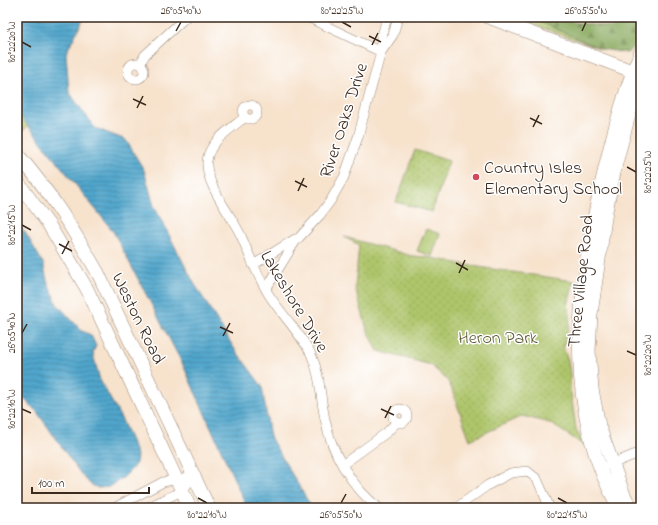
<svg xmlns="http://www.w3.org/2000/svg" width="658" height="525" viewBox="0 0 658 525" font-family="'Indie Flower',sans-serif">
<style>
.grass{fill:#aec56b;stroke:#747844}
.forest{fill:url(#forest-firs);stroke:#626a3e}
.park{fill:url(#park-dots);stroke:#747844}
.water{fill:url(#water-rules);stroke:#466875}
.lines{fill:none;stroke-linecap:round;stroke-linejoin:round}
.street-casing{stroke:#998675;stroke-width:10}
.secondary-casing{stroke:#998675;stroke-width:14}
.street{stroke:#fff;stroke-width:9}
.secondary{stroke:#fff;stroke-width:13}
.ticks{fill:none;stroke:#3b2a1e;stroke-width:1.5}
.poi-dot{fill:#d1495b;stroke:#fff;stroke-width:1.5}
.labels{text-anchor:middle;stroke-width:3;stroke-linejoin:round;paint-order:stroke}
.street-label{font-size:18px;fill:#3b2a1e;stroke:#fff}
.poi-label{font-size:18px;fill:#3b2a1e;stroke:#fff;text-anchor:start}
.park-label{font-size:18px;fill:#5e5835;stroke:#fff}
.neatline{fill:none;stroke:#3b2a1e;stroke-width:1.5}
.ticks-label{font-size:10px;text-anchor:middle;fill:#3b2a1e}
</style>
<defs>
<pattern id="forest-firs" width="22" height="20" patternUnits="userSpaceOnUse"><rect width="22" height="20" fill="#8aaa5f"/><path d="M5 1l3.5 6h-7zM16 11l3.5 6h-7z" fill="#728b4e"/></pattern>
<pattern id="park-dots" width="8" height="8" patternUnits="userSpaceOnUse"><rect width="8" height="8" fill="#aec56b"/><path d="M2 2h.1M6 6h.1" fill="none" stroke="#97a95c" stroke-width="1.8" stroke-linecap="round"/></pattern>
<pattern id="water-rules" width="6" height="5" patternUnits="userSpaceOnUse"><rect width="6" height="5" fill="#50a6cc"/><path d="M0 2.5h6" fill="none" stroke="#4487a5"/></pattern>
</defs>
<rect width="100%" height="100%" fill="#fff"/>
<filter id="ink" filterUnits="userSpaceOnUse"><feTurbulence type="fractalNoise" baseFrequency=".025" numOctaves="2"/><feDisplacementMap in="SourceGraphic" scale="8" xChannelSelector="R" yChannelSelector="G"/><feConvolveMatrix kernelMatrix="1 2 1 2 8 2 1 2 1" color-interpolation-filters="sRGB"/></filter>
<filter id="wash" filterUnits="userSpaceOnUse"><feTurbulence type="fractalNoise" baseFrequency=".012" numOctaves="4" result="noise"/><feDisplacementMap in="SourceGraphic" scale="16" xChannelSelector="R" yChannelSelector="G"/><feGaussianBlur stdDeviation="0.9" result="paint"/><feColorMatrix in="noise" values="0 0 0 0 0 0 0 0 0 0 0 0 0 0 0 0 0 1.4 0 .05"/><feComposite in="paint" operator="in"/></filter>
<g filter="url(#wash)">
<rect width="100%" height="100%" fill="#f7e2cc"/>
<g class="grass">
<path d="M511 17H529L602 49Z"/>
<path d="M17 111 29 125 17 136Z"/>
<path d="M426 229 440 234 432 256 417 251Z"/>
</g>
<path class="forest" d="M529 17H561L567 21 615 28 634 17H641C641 34 640 42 627 53L602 49Z"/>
<g class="park">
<path d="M415 150 449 161 432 212 396 202Z"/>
<path d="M344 237 412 256 427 257 472 266 574 281 568 305 570 314 569 327 563 347 568 360 570 375V387L576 429 584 445 550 423 522 416 470 440 449 382 431 365 378 351 367 329 355 287 359 245Z"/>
</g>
<g class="water">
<path d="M17 17H87L83 20 66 53 69 92 95 128 126 140 144 170 154 206 194 283 234 348 262 386 270 437 312 508H247L183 365 113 231 17 112Z"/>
<path d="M17 223 25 232 43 263 47 280 57 304 82 331 91 335 96 346 93 352 94 358 100 380 122 420 137 455 136 463 131 470 124 477 109 487 98 488 90 484 80 473 37 412 17 392Z"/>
</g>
</g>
<g filter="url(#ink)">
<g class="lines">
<defs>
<g id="street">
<path d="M307 17 381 52"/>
<path d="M381 52 393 35 398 17"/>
<circle cx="136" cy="71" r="8"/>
<path d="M140 64 145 55 186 17"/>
<circle cx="250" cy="112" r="7"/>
<path d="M245 117C231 129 209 141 207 161 205 186 233 216 242 238 250 257 258 277 269 295 282 315 300 333 311 354 321 376 320 397 325 419 331 452 352 488 379 508"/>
<path d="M253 265 295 239"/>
<path d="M266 289 295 242 320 215 331 200 344 177 358 137 381 52V40L387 17"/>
<circle cx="400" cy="416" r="7"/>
<path d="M342 465 386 433 397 422"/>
<path d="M609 465 641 452"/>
<path d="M114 508 163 482 194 476"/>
<path d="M146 508 182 491 194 476"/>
<path d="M456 508 488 485 511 473 527 471 537 479 550 508"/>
</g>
<g id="secondary">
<path d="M488 17 640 74"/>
<path d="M17 154C49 190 74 231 98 273L209 508"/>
<path d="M17 181 49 225 87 289 190 508"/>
<path d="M619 508C564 412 576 303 598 199 609 149 621 99 641 51"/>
<path d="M631 508 624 495 599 426 592 389 589 351 591 314 606 211 616 163 629 115 641 80"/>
</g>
</defs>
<use href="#street" class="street-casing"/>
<use href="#secondary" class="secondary-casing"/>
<use href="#street" class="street"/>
<use href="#secondary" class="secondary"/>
</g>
</g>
<path class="ticks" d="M342 22 351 27M176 31 181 22M582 31 586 22M369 36 381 42M22 42 31 47M372 45 378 33M133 99 146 105M137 108 143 96M530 118 542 124M533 127 539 115M627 167 636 172M295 181 307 187M298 191 304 178M22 225 31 230M59 244 72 251M62 254 69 241M456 263 468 270M459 273 465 260M220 327 233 333M22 333 27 324M223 336 230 323M627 351 636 355M22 409 31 413M381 409 394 415M385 418 391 406M198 498 207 503M558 498 567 503M341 503 346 494"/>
<circle class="poi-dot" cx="476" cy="177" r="4"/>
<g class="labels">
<g class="street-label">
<text transform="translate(343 120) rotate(-72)" y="6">River Oaks Drive</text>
<text transform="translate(580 281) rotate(-84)" y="6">Three Village Road</text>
<text transform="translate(295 301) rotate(59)" y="6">Lakeshore Drive</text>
<text transform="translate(139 318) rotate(64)" y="6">Weston Road</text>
</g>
<g class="poi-label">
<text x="484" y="173">Country Isles<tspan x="484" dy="21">Elementary School</tspan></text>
</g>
<g class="park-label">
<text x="498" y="343">Heron Park</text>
</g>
</g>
<rect width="658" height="525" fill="none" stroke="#fff" stroke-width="44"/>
<path d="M32 487v6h117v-6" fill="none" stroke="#3b2a1e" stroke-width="2"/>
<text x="38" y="487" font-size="12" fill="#3b2a1e" stroke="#ffffff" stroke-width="3" paint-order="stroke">100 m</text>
<rect x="22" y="22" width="614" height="481" class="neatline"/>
<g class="ticks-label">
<text x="181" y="14">26°05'40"N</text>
<text x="342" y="14">80°22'25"W</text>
<text x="586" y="14">26°05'50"N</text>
<text transform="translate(11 42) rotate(-90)" y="4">80°22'20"W</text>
<text transform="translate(647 172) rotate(-90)" y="4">80°22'25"W</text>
<text transform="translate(11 225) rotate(-90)" y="4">80°22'15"W</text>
<text transform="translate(11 333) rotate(-90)" y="4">26°05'40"N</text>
<text transform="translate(647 355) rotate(-90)" y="4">80°22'20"W</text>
<text transform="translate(11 409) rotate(-90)" y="4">80°22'10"W</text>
<text x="207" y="518">80°22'10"W</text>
<text x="341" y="518">26°05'50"N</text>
<text x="567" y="518">80°22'15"W</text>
</g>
</svg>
